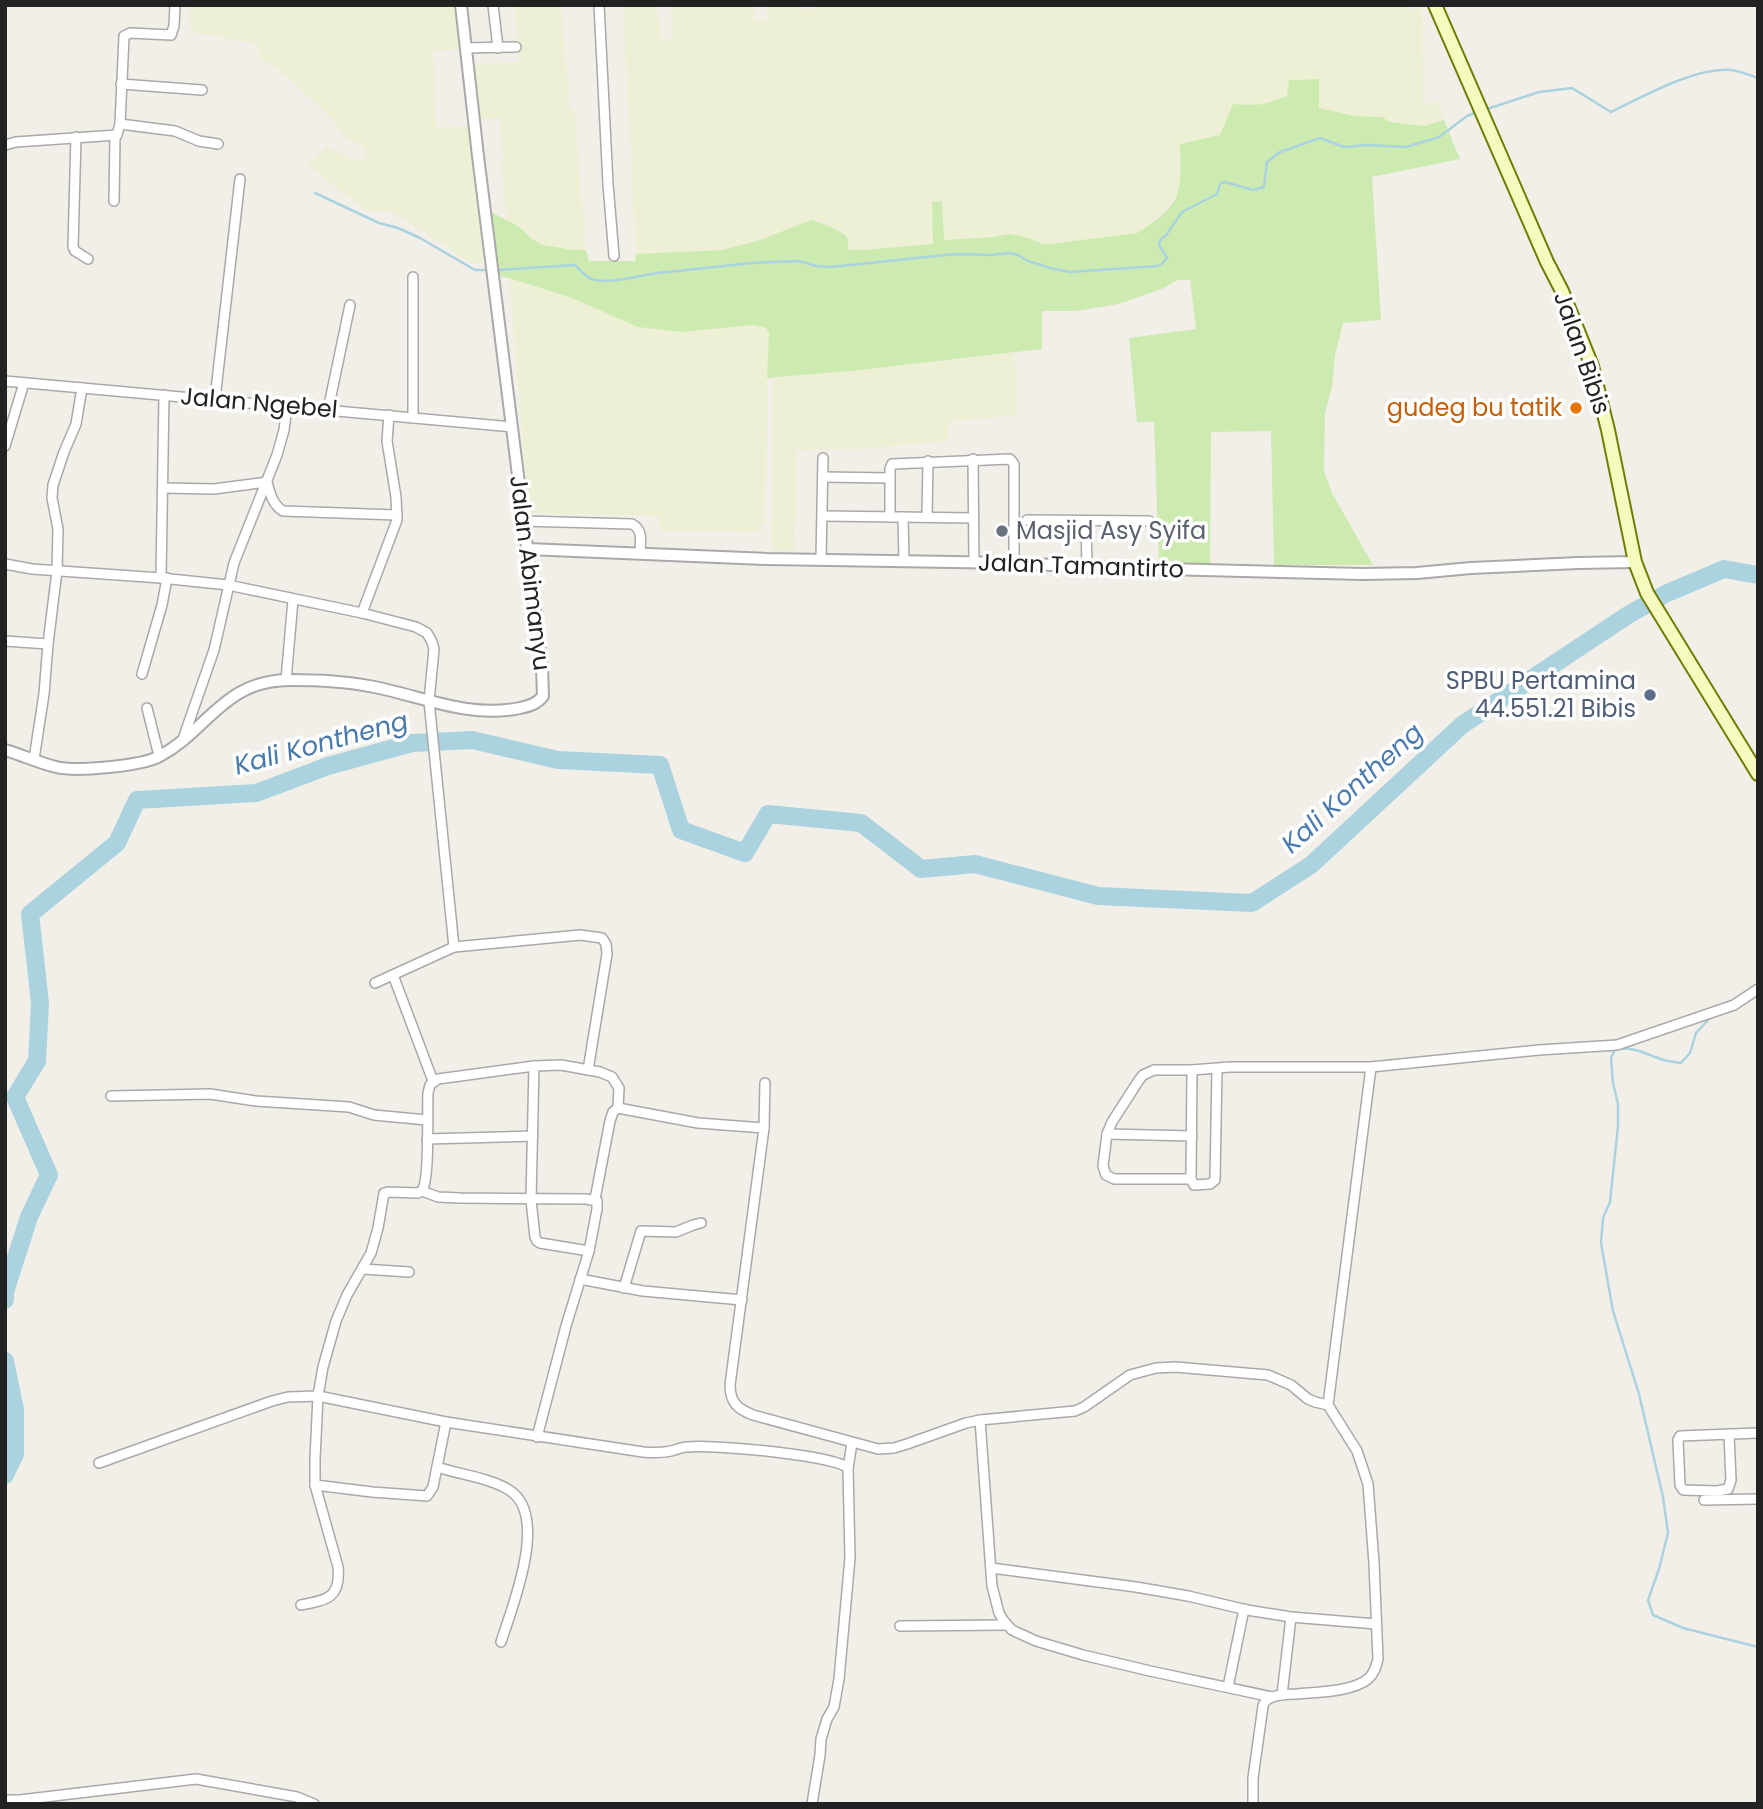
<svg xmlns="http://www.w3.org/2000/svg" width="1763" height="1809" viewBox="0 0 1763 1809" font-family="Poppins,sans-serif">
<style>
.farmland{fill:#eef0d5}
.grass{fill:#cdebb0}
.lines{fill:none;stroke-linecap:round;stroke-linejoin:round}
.stream{stroke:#aad3df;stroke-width:2.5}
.river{stroke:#aad3df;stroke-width:18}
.minor-casing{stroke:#a9a9a9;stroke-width:12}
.tertiary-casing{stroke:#a9a9a9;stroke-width:14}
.secondary-casing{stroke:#707d05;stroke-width:16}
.minor{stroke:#fff;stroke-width:9}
.tertiary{stroke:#fff;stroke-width:10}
.secondary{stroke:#f7fabf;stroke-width:12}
.food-dot{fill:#e8710a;stroke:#fff;stroke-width:2.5}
.worship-dot{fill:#6b7280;stroke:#fff;stroke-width:2.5}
.service-dot{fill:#5c6f8a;stroke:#fff;stroke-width:2.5}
.labels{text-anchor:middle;stroke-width:7;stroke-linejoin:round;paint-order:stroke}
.street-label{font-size:24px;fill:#222;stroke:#fff}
.food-label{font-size:24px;fill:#c56008;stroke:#fff;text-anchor:end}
.worship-label{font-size:24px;fill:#5b616d;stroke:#fff;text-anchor:start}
.service-label{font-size:24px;fill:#4e5e75;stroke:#fff;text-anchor:end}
.water-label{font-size:26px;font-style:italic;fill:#4a7aab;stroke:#fff}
</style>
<rect width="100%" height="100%" fill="#f2efe9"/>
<g class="farmland">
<path d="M189 5H455L460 49 433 51 436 128 468 126 484 263 481 264 471 263 391 211H366L308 165 327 146 353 161 366 159 367 151 360 144 347 139 332 119 289 78 259 57 258 44 191 32Z"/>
<path d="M515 5H561L570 108 574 109 586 250H573L543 245 532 239 518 226 507 220 501 165H503L500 118 480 119 474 64 519 62Z"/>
<path d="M623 5H656L662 41 672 40 671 5H753L755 21 767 20 766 5H801L802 10 816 9V5H1408L1409 9H1422L1423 105 1437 102 1444 120 1424 126 1390 122 1382 117 1355 116 1318 108 1319 79 1289 80 1287 96 1265 105 1255 106 1233 104 1220 135 1180 144 1179 184 1176 197 1148 227 1137 233 1050 244H1043L1016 235 944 240 942 201 932 203 933 244 863 250H847V238L845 233 817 220H811L760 240 722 250 636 254Z"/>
<path d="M509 278 572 298 729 326 753 325 766 328 769 333V344L765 519 758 532 660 531 659 516 529 513Z"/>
<path d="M1013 353 1015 354 1016 415 949 422V441L861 449 797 450V517L794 525V542L795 551H772L773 378 851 371Z"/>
</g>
<path class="grass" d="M1319 79V108L1355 116 1382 117 1390 122 1424 126 1444 120 1460 159 1372 177 1381 320 1343 323 1335 355 1332 387 1325 413 1324 471 1332 493 1373 565H1274L1271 431 1211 432 1210 567 1159 565 1154 422H1137L1129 338 1196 329 1190 280H1178L1164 288 1119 304 1076 311H1042V349L851 371 767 378 769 333 766 328 753 325 681 332 638 327 572 298 509 278 498 276 491 212 518 226 532 239 543 245 573 250H586L589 261H635L636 254 722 250 760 240 811 220C818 221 846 232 847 238 848 242 848 246 848 250H863L933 244 932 202 942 201 944 240 993 237 1010 234 1028 238 1043 244H1050L1137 233C1150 226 1172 209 1177 195 1182 179 1180 160 1180 144L1220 135 1233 104C1257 106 1264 105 1287 96L1289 80Z"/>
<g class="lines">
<g class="stream">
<path d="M1487 109 1539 92 1572 88 1611 112C1642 97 1697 66 1731 70 1740 71 1749 75 1758 78"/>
<path d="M315 193 379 223 398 228 420 238 475 270H489"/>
<path d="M497 270 575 265C579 269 583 274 588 277 603 288 648 272 668 272L751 263 799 261 816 266 831 267 955 254 991 255 1010 253 1018 255 1028 261 1054 269 1070 272 1158 266 1162 264 1167 258 1159 245 1160 240 1166 235 1182 212 1217 194 1220 184 1225 182 1253 190 1264 187 1267 162 1280 152 1320 138 1344 147 1366 145 1406 147 1439 137 1467 116 1477 112"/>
<path d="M1727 1012 1710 1018 1696 1033 1690 1053 1681 1063C1673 1062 1665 1061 1658 1058 1641 1052 1634 1047 1615 1049L1611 1058 1613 1083 1618 1104V1126L1610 1202 1603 1218 1601 1243 1613 1311 1639 1394 1663 1497 1668 1533 1659 1569 1648 1600 1653 1615 1683 1628 1758 1647"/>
</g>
<g class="river">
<path d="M5 1300V1292L29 1217 49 1175 15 1097 37 1061 40 1003 30 914 117 843 137 800 256 793 328 766 412 743 472 740 558 760 660 765 681 830 745 853 768 814 861 823 921 869 975 864 1098 896 1252 903 1311 865 1462 725 1628 615 1665 594 1724 569 1758 575"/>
<path d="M5 1361 15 1409V1454L5 1475"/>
</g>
<defs>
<g id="minor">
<path d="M493 5 498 48"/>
<path d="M599 5 608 184 614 256"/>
<path d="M466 48 516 47"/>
<path d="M121 84 202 90"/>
<path d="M120 124 175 131 199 141 218 144"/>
<path d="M76 137 73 247 75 251 88 259"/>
<path d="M5 145 16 142 117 135 120 124 124 36 130 33 171 35 174 26 175 5"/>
<path d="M114 201 115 136"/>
<path d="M5 381 512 427"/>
<path d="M215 399 240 179"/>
<path d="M328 410 350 305"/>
<path d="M413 418V277"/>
<path d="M5 446 24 383"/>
<path d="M973 459 974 562"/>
<path d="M823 477 890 478"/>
<path d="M163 488 214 489 267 482C270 494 273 505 283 511L397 515"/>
<path d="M823 516 973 518"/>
<path d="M890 517V469L892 464 1010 459 1014 464V563"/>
<path d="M903 517 904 561"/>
<path d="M927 517 928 461"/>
<path d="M1027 520 1149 521"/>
<path d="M523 521 632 524C644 530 640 543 640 554"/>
<path d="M1086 522 1087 567"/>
<path d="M821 559 823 458"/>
<path d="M5 564 32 569 161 578 228 585 362 613 416 627 427 633 432 642 434 649 429 701 454 947"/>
<path d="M161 578 164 395"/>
<path d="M362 613 397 520 396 497 387 441 389 415"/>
<path d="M5 641 48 644"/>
<path d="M142 674 162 605 167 578"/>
<path d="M286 680 293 600"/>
<path d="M147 708 159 756"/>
<path d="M183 739 214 650 234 563 277 455 284 430 287 406"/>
<path d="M34 759 44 694 48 644 57 571 58 529 52 498 53 485 64 452 76 424 82 388"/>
<path d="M393 975 433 1081"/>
<path d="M375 983 454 947 580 935 602 938 606 944 607 954 588 1070"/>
<path d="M534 1066 531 1200 535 1237 537 1241 540 1243 589 1251"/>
<path d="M1217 1069 1215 1180 1210 1184 1194 1185 1191 1179 1192 1070 1230 1067H1371L1539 1050 1617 1045 1734 1005 1758 989"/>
<path d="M765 1083 764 1128 730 1385C730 1403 738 1409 753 1415L878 1449 894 1448 907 1444 966 1423 980 1420 1075 1411 1084 1407 1130 1375 1156 1368 1175 1367 1268 1375 1291 1385 1308 1399 1315 1402 1328 1405"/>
<path d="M111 1096 210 1094 256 1101 349 1107 374 1115 427 1120"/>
<path d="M1107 1134 1192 1136"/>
<path d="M427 1139 533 1136"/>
<path d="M1191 1179H1114L1106 1175 1103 1166 1107 1134 1112 1122 1139 1080 1143 1075 1154 1070H1192"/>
<path d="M422 1191 438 1197 460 1198 586 1199 597 1201V1209L589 1251 566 1326 537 1437"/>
<path d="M595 1199 610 1121 613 1112 618 1108 698 1123 764 1128"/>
<path d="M363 1269 409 1272"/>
<path d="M580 1279 643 1291 742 1300"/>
<path d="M624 1288 641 1231 676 1232 693 1225 701 1223"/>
<path d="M980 1420 992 1586 999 1613 1003 1620 1012 1630 1036 1641 1083 1655 1150 1671 1272 1697"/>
<path d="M1729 1434 1731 1480 1728 1489 1717 1491 1683 1490 1680 1485 1678 1440 1680 1436 1758 1433"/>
<path d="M99 1463 272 1401 288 1397 318 1396 446 1422 643 1452C653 1453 662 1453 671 1451 676 1450 681 1447 687 1447 710 1444 834 1455 848 1468"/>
<path d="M437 1467C458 1474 490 1478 509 1490 550 1515 512 1607 501 1642"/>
<path d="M315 1485 372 1492 427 1496 433 1487 446 1422"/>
<path d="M1704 1500 1758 1499"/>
<path d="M991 1568 1136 1587 1188 1596 1247 1610 1291 1617 1376 1624"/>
<path d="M301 1605C327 1600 341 1598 338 1567L315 1485V1459L318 1396 323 1367 336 1321 347 1295 371 1253 378 1228 384 1193 388 1192 418 1193C419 1192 421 1192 422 1190 430 1181 427 1110 428 1093L430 1085 438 1079 534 1066 561 1065 600 1072 612 1077 619 1088 618 1108"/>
<path d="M900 1626 1007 1625"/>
<path d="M1228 1687 1244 1609"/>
<path d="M1282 1695 1291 1617"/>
<path d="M5 1800H20L196 1779 297 1797 314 1804"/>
<path d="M812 1804 820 1755 821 1739 827 1719 834 1707 839 1679 850 1558 848 1468 852 1443"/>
<path d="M1253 1804V1778L1263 1706C1265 1701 1265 1701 1270 1698 1278 1694 1289 1694 1297 1694 1317 1692 1352 1692 1368 1679 1374 1674 1376 1667 1378 1659L1374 1563 1368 1484 1357 1451 1328 1405 1371 1067"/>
</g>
<g id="tertiary">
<path d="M527 549 767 559 1014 563 1087 567 1363 574 1417 573 1471 568 1578 563 1635 562"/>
<path d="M5 750C22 755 39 763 56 767 76 772 142 766 160 756 209 729 224 680 290 680 316 680 343 681 369 686 420 695 467 719 520 708 529 706 537 704 543 696L542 667 478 156 461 5"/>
</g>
<path id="secondary" d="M1435 5 1547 262 1562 291 1592 366 1608 430 1635 562 1647 593 1758 774"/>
</defs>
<use href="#minor" class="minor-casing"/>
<use href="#tertiary" class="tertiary-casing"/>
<use href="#secondary" class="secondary-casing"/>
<use href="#minor" class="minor"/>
<use href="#tertiary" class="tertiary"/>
<use href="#secondary" class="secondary"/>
</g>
<circle class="food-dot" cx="1576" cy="408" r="7"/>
<circle class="worship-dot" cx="1002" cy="531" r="7"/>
<circle class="service-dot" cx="1650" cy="695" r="7"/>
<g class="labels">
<g class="street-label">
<text transform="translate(1582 353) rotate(71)" y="8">Jalan Bibis</text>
<text transform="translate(259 403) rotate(5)" y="8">Jalan Ngebel</text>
<text transform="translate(1081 566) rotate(2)" y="8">Jalan Tamantirto</text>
<text transform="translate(530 573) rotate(83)" y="8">Jalan Abimanyu</text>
</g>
<g class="food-label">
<text x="1562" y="416">gudeg bu tatik</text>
</g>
<g class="worship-label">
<text x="1016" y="539">Masjid Asy Syifa</text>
</g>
<g class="service-label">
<text x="1636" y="689">SPBU Pertamina<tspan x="1636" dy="28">44.551.21 Bibis</tspan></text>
</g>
<g class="water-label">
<text transform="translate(321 743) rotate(-15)" y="9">Kali Kontheng</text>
<text transform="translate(1352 788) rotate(-42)" y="9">Kali Kontheng</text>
</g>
</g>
<rect width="1763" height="1809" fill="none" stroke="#222222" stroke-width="14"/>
</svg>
